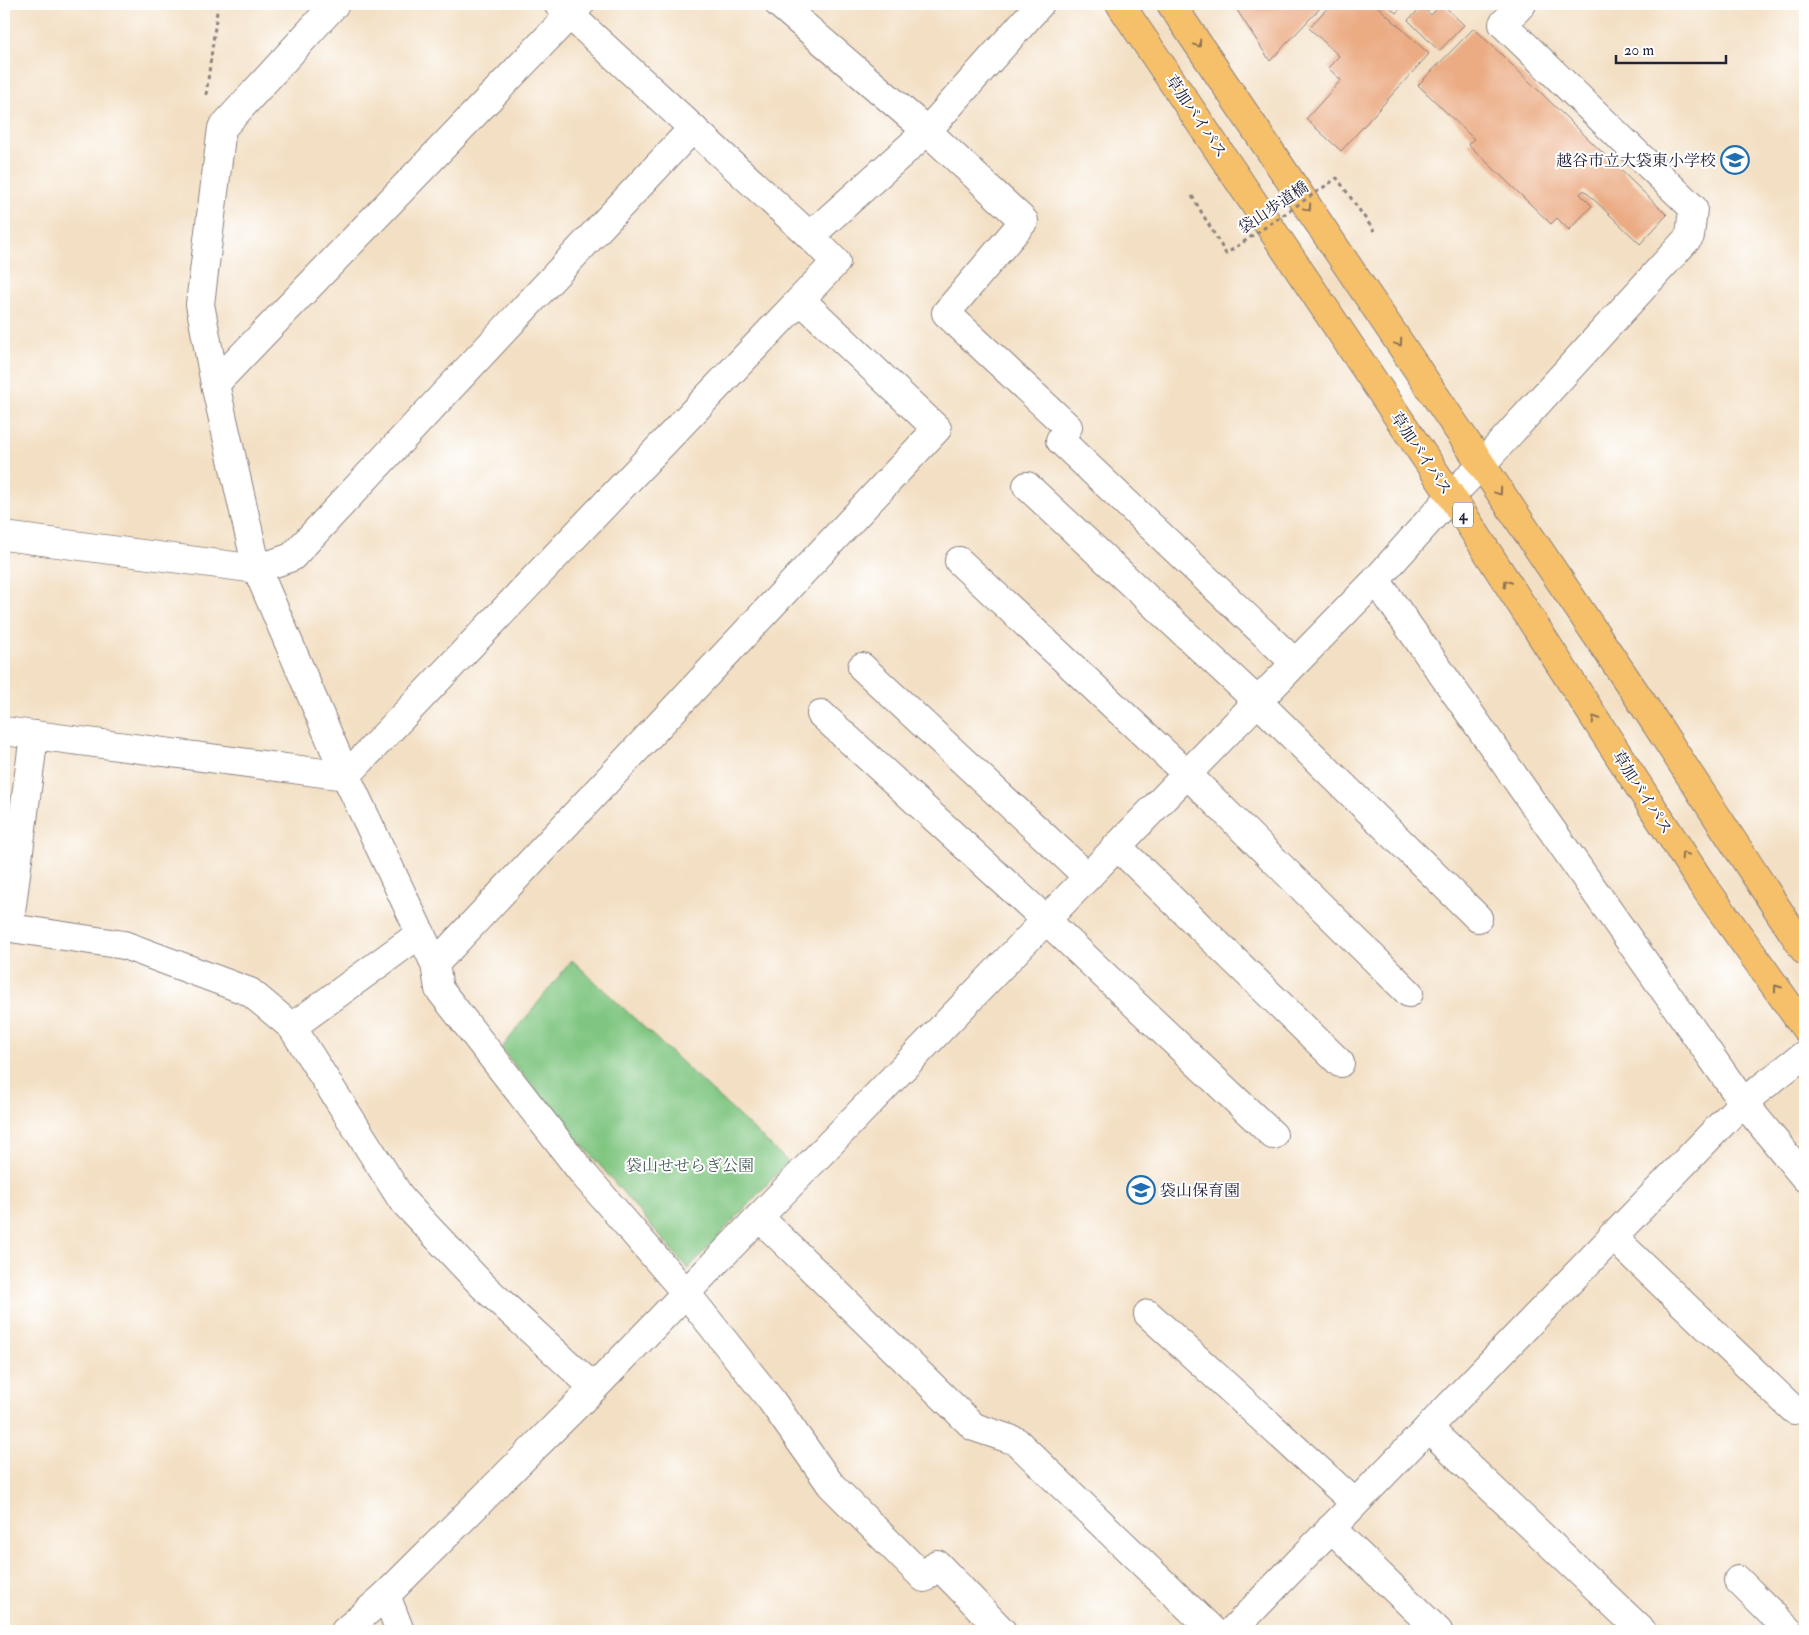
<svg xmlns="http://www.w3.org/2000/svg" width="1809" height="1635" viewBox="0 0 1809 1635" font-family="'IM FELL Double Pica','Noto Serif JP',serif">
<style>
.green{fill:#80c681;stroke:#51745e}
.building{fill:#ebab83}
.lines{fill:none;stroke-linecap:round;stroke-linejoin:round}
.minor-casing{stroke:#8a807f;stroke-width:30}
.highway-casing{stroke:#8a807f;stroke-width:30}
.path{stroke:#8a807f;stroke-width:3;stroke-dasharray:4 4;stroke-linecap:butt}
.minor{stroke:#fff;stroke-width:28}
.highway{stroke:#f6c06b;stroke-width:28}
.path-bridge{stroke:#8a807f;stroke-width:3;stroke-dasharray:4 4;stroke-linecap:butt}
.oneway{stroke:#8c7153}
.labels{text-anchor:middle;stroke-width:4;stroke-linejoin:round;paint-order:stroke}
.shield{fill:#fff;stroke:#646476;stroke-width:1}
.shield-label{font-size:15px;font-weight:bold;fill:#22223b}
.street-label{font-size:16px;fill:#22223b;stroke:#fff}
.poi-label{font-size:16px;fill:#22223b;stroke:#fff;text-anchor:end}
.park-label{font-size:16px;fill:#435b54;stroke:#fff}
</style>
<rect width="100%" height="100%" fill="#fff"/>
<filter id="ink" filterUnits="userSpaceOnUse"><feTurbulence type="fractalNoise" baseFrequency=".02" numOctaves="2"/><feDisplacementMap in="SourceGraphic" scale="10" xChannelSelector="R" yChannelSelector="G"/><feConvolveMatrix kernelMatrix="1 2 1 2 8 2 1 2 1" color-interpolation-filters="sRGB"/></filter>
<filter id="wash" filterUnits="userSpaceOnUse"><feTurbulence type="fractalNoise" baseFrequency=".0096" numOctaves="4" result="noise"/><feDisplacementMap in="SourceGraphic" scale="20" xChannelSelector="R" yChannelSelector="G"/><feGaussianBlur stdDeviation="1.12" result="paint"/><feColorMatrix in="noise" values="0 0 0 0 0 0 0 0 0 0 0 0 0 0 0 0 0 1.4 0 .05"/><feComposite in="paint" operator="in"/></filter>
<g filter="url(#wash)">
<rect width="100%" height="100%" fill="#f3dfc3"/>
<path class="green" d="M572 960 788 1162 688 1269 501 1049Z"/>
<g id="blocks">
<g class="building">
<path d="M1233 4H1324L1270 61Z"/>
<path d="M1331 4H1375L1429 54 1341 151 1306 119 1341 80 1328 68 1339 56 1309 28Z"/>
<path d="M1386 4H1405L1396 13Z"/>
<path d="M1442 4 1464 25 1439 51 1408 20 1422 7 1431 15Z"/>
<path d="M1474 28 1667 215 1640 244 1584 190 1580 194 1592 206 1569 230 1557 218 1551 224 1468 144 1474 139 1418 85Z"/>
</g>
</g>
</g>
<g filter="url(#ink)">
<use href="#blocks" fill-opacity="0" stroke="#8a807f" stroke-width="1"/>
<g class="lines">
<defs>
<g id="minor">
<path d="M335 4 222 128 200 304 215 384 257 569 346 776 435 964 937 429 801 300"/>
<path d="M779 4 927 131 1024 221 946 313 1068 427 1060 440 1294 662"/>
<path d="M810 236 927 131 1040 4"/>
<path d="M215 384 580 4"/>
<path d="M1027 486 1257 701 1478 918"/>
<path d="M4 536 257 569 292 557 693 128"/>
<path d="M959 561 1187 774 1409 993"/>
<path d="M1376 580 1743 1102 1805 1178"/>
<path d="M862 667 1088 877"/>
<path d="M821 714 1046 920 1273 1135"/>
<path d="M4 731 346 776 836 262 810 236 558 4"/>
<path d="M1117 846 1340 1063"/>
<path d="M4 927 124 945 250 992 292 1027 402 1200 483 1286 594 1388"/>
<path d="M9 928 34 735"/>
<path d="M435 964 439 989 585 1176 686 1293 771 1400 831 1485 924 1578 937 1564 1002 1631"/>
<path d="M292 1027 421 933"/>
<path d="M759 1217 974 1427 1016 1441 1213 1631"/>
<path d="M1612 1236 1794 1410"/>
<path d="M1148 1314 1355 1503"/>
<path d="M1428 1428 1642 1631"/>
<path d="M1331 1528 1438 1631"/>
<path d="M1738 1580 1789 1631"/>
<path d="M386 1595 400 1631"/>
<path d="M345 1631 386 1595 594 1388 1187 774 1376 580 1451 496 1481 465 1690 236 1693 208 1503 24 1522 4"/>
<path d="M1232 1631 1743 1102 1805 1054"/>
</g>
<g id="highway">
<path d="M1120 4 1451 496 1700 881 1805 1028"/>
<path d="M1171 4 1645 707 1805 951"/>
</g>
</defs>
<use href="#minor" class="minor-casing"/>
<use href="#highway" class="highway-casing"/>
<path class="path" d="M206 95 218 4"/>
<use href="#minor" class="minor"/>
<use href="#highway" class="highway"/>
<path class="path-bridge" d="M1192 196 1226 254 1337 178 1374 231"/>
</g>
<defs><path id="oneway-chevron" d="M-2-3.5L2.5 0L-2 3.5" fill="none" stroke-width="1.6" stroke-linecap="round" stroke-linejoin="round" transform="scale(1.25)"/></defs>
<g class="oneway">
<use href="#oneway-chevron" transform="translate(1198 44) rotate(56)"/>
<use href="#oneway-chevron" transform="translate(1308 208) rotate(56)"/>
<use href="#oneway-chevron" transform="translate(1399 343) rotate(56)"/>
<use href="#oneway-chevron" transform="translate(1499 492) rotate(56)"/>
<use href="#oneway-chevron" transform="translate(1507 583) rotate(-123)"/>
<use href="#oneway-chevron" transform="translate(1595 719) rotate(-123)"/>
<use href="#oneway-chevron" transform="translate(1684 855) rotate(-123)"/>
<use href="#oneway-chevron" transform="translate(1777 988) rotate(-126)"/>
</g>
</g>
<defs>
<symbol id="school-ring" viewBox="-11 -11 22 22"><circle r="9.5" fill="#fff" stroke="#1f6fb2" stroke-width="1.5"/><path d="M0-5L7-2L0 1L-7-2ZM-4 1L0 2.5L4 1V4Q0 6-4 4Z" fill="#1f6fb2"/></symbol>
</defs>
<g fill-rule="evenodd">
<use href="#school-ring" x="1719" y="144" width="32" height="32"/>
<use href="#school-ring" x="1125" y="1174" width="32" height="32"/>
</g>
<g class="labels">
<rect class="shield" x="1453" y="502.5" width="20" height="25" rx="4"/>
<g class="shield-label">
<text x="1463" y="520">4</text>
</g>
<g class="street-label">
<text transform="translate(1197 116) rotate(56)" y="6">草加バイパス</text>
<text transform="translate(1273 207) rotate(-34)" y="6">袋山歩道橋</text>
<text transform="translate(1422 453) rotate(56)" y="6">草加バイパス</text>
<text transform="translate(1643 792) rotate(57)" y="6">草加バイパス</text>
</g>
<g class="poi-label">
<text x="1716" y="166">越谷市立大袋東小学校</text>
<text x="1160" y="1196" text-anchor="start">袋山保育園</text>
</g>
<g class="park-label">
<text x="690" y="1171">袋山せせらぎ公園</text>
</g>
</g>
<rect width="1809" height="1635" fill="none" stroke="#fff" stroke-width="20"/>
<path d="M1616 55v8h110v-8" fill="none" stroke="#22223b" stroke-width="2.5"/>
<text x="1624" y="55" font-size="15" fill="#22223b" stroke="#ffffff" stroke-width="4" paint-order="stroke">20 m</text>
</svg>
